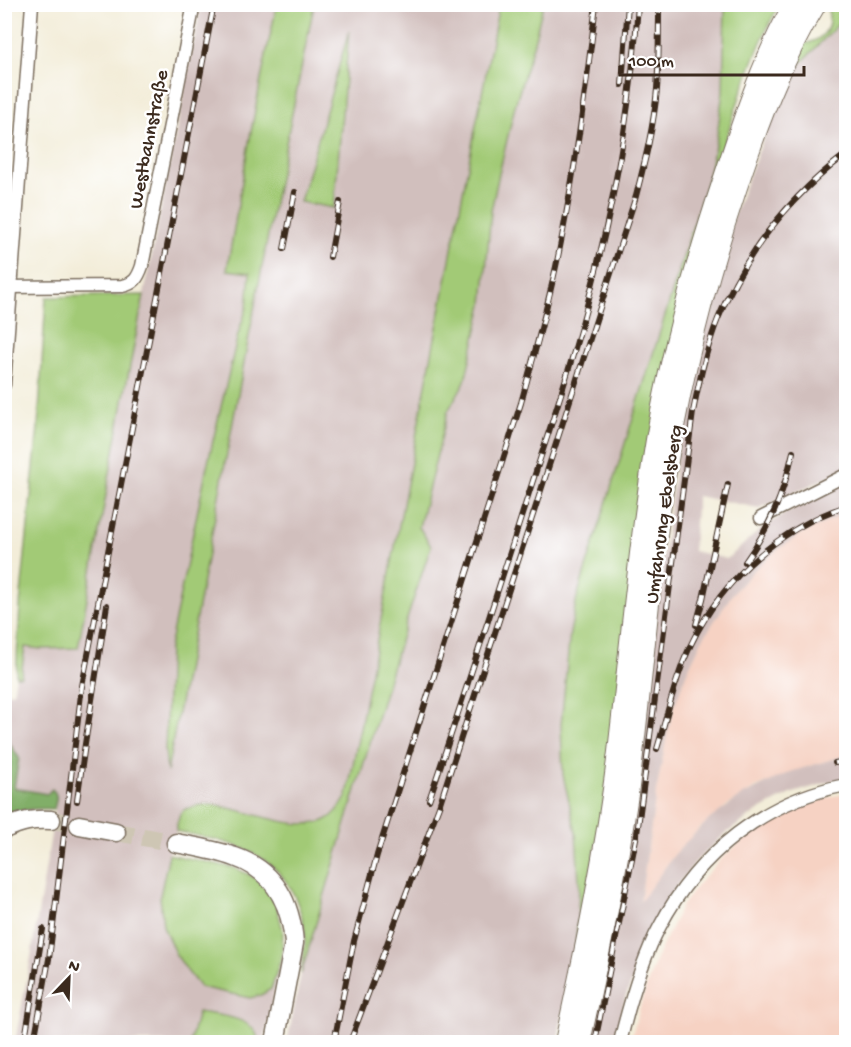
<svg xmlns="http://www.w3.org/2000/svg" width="851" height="1047" viewBox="0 0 851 1047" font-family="'Gochi Hand',sans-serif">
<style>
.built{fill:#f6d2c3}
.industrial{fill:#d1bfbd;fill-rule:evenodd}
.green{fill:#a2ca76;stroke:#6e7a4a;stroke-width:1.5}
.forest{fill:#81ae67;stroke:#5e6c42;stroke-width:1.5}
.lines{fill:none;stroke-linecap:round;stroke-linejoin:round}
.secondary-tunnel{stroke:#cec6b4;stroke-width:18;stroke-dasharray:18 9;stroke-linecap:butt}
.minor-casing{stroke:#7b6e5f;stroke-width:15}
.secondary-casing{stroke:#7b6e5f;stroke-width:21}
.primary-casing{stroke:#7b6e5f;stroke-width:22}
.minor{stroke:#fff;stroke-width:12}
.secondary{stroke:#fff;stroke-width:18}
.primary{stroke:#fff;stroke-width:20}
.rail-casing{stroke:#3b2a1e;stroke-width:6}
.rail{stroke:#fff;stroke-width:4;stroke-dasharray:11;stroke-linecap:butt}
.labels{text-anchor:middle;stroke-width:5;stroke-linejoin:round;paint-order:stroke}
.street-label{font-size:20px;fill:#3b2a1e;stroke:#fff}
</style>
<rect width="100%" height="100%" fill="#fff"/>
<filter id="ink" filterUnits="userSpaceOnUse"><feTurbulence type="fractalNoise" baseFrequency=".0167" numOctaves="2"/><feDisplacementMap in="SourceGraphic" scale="12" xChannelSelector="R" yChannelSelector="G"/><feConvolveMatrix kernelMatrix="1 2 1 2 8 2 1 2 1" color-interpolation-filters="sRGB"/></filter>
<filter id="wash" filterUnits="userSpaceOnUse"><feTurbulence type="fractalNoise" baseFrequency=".008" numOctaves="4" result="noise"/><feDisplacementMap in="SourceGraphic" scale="24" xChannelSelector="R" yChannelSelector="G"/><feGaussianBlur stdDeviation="1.35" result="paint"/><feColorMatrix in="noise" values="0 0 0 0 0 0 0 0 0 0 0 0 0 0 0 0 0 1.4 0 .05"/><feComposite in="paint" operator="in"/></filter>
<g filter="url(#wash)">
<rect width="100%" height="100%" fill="#f3edd9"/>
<g class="built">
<path d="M846 513V755L806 767 755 788 728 805 701 827 674 855 640 903 656 793 666 740 674 707 686 674 702 640 733 593 754 570 777 550 803 533Z"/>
<path d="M846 794V1042H630L643 996 656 959 682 905 699 883 720 860 744 839 771 822 801 807 833 796Z"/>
</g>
<g class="industrial">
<path d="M201 5H277L268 43 227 270 250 272 247 307 238 334 206 471 169 648 165 750 167 769 275 198 314 5H499L347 796 340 808 328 820 315 824 302 825 286 822 218 806 177 820 176 831 165 868 163 926 175 953 200 987 271 989 282 956 264 1042H259L255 1031 247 1023 233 1018 198 1012 190 1042H15L30 963 57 798 47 794 13 788 19 758 5 736V692L13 693 16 676H21L25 647 41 649 78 648 125 391ZM348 35H349L334 208 315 149Z"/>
<path d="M543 5H725L723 91 717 136 708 178 577 597 570 633 563 775 576 832 579 882 578 916 575 953 557 1042H287L301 974 405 625 431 546 419 527 448 411 465 381 483 304 491 211 498 178 515 106 534 42Z"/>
<path d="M846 16V468L784 498 759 508 697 496 693 551 727 559 761 529 787 512 846 483V513L803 533 777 550 754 570 733 593 702 640 686 674 674 707 666 740 656 793 640 902 674 855 689 839 711 818 743 795 790 772 846 755V778L829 782 790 794 756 812 725 834 697 860 675 888 652 927 626 996 613 1042H586L656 608 683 413 735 212 786 81 802 62Z"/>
</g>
<g class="green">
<path d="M277 5H314L275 198 167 772 165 750 169 648 206 471 238 334 247 307 250 273 227 270C242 181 257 92 277 5Z"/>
<path d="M499 5H543L534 42 515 106 498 178 491 211 483 304 465 381 448 411 419 527 431 546 405 625 301 974C302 962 305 949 305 937 305 924 300 909 295 897 272 847 224 842 176 831 177 824 178 814 184 810 186 808 190 808 193 807 203 803 215 805 225 807 253 813 300 832 326 820 335 816 342 805 347 796Z"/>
<path d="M725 5H779C746 66 728 134 707 200L601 820 575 953 578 916 579 882 576 832 563 775 561 725 570 633 577 597 708 178 717 136 723 91Z"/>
<path d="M827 5H846V16L802 62 786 81 802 43C815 44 829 34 829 20 829 15 828 9 827 5Z"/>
<path d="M349 31 334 208 300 202Z"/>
<path d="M144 295 125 391 78 648 41 649 25 647 21 676H16L20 605 38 427 46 297Z"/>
<path d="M169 854 235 868 250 875 263 885 276 904 283 930 282 956 271 989 261 995 250 998 200 987 188 972 175 953 163 926 160 896Z"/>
<path d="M198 1012C215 1015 247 1016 256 1033 257 1036 258 1039 259 1042H190Z"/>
</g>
<path class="forest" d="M5 736 19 758 14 788 47 794 52 789C59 795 56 801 54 809 37 808 21 810 5 814Z"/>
</g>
<g filter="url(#ink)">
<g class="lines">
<g class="secondary-tunnel">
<path d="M51 820 79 825"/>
<path d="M116 832 176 843"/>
</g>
<defs>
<g id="minor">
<path d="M4 287 122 286C134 284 138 278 142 266L193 9 192 4"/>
<path d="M4 385 32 4"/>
<path d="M761 518 846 475"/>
<path d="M620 1042C629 1005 642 959 660 926 698 853 766 800 846 785"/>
</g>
<g id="secondary">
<path d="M79 825 116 832"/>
<path d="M4 829C23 821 31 819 51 820"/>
<path d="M176 843C196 847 216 850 235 857 275 871 291 903 294 943L275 1042"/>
</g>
<g id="primary">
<path d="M565 1042C586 946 606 850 618 752 631 640 640 528 660 417 675 336 698 256 724 178 743 119 763 59 794 4"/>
<path d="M580 1042C598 960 616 878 628 794 642 691 648 587 664 484 680 383 704 284 737 187 758 124 781 61 816 4"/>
</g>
</defs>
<use href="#minor" class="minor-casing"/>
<use href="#secondary" class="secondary-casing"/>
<use href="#primary" class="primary-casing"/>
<use href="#minor" class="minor"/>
<use href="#secondary" class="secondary"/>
<use href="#primary" class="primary"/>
<defs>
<g id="rail">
<path d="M622 85 628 4"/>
<path d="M284 249 295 192"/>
<path d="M330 257 340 202"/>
<path d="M745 562C771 525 783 495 793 452"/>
<path d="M696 625 703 599 728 484"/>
<path d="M657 749C666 719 673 687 685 658 714 587 774 530 846 506"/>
<path d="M835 763 846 761"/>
<path d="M429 800C463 700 495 599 527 499 550 428 574 358 592 286 616 194 632 100 638 4"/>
<path d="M77 801 85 744 107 605"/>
<path d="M26 1033 43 929"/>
<path d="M34 1042 49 959 82 686 214 4"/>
<path d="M334 1042 354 941 377 855 521 403C534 355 548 306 558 257 575 174 586 89 596 4"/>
<path d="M350 1042 439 806 636 196C645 161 654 125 657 89 659 61 659 33 659 4"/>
<path d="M595 1042 637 834 693 412C699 381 706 349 718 319 745 253 790 197 846 154"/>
</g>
</defs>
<use href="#rail" class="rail-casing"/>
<use href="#rail" class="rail"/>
</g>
</g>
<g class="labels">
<g class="street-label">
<text transform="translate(147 139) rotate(-79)" y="7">Westbahnstraße</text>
<text transform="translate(662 514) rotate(-82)" y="7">Umfahrung Ebelsberg</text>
</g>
</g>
<rect width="851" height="1047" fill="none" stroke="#fff" stroke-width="24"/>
<g transform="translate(69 978) rotate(23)" stroke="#ffffff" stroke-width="4.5" paint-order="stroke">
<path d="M0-4.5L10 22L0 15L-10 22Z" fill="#3b2a1e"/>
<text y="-9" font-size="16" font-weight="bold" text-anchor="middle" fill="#3b2a1e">N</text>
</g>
<path d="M620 66v9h184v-9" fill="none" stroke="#3b2a1e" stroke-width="3"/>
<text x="629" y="66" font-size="18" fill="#3b2a1e" stroke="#ffffff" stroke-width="4.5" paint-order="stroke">100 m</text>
</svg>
